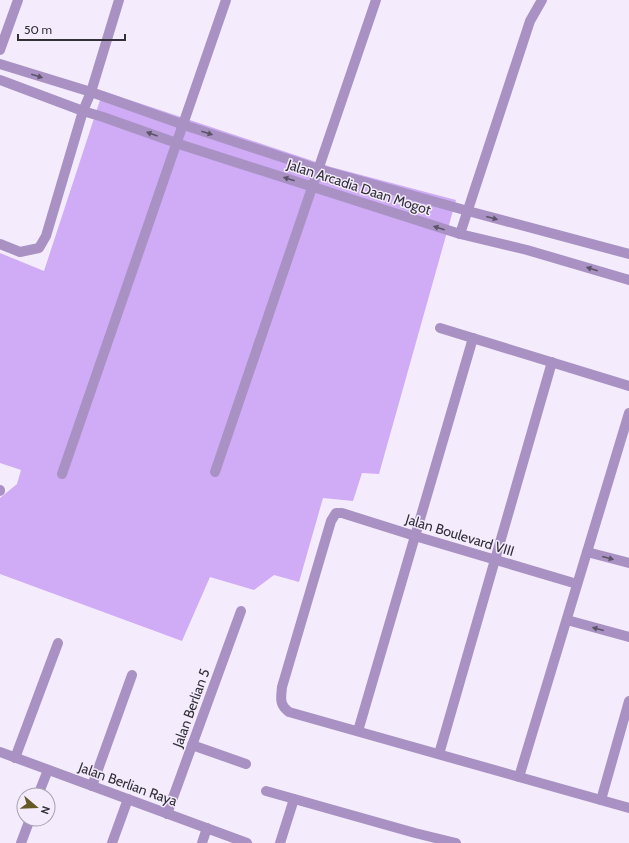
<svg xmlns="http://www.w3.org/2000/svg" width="629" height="843" viewBox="0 0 629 843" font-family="Cabin,sans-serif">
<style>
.forest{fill:#cfacf5}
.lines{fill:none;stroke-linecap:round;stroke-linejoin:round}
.minor{stroke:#a992c3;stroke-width:10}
.oneway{fill:#5c5269}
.labels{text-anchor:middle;stroke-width:3;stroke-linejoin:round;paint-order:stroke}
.street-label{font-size:14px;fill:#333038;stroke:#f4ecfd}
</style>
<rect width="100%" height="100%" fill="#f4ecfd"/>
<path class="forest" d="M103 91 331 167 456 200 379 474 362 473 353 501 323 498 299 582 274 575 254 590 210 577 182 641 0 574V498L17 484 21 470 0 463V253L44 271Z"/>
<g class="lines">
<g class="minor">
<path d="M0 50 18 0"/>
<path d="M0 64 91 92 190 127 318 169 468 211 629 254"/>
<path d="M0 80 83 111 103 117 185 146 460 234 527 250 629 280"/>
<path d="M460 234 530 21 542 0"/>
<path d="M0 244 20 252 39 248 46 236 83 111 91 92 119 0"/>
<path d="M440 328 629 386"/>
<path d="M215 472 376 0"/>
<path d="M62 474 226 0"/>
<path d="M0 491V490"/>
<path d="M587 552 629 563"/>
<path d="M577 584 415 536 342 513H336L331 521 282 687C281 699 279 704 289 712L629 808"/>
<path d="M567 620 629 637"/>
<path d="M358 731 473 338"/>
<path d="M192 745 246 764"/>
<path d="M0 752 247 843"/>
<path d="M439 754 552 362"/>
<path d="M15 758 58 643"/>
<path d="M519 777 629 413"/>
<path d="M92 786 132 675"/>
<path d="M266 791 415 833 456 843"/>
<path d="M38 795 48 770"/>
<path d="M601 800 629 701"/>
<path d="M167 814 241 611"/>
<path d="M21 843 30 819"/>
<path d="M112 843 128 799"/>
<path d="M202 843 207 828"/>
<path d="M280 843 294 799"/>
</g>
</g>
<defs><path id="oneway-solid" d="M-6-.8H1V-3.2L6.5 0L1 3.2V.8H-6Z"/></defs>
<g class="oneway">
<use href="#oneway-solid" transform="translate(37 76) rotate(17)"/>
<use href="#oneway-solid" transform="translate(207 133) rotate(18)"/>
<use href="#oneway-solid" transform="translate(152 134) rotate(-160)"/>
<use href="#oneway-solid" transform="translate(289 179) rotate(-162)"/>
<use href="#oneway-solid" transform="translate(492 218) rotate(15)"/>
<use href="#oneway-solid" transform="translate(439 228) rotate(-162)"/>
<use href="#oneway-solid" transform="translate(592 269) rotate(-163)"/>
<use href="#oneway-solid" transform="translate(608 558) rotate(15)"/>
<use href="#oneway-solid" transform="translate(598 629) rotate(-165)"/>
</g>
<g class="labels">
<g class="street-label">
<text transform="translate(359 187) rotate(18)" y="5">Jalan Arcadia Daan Mogot</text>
<text transform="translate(460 535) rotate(17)" y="5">Jalan Boulevard VIII</text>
<text transform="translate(191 708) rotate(-70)" y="5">Jalan Berlian 5</text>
<text transform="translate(128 784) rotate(20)" y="5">Jalan Berlian Raya</text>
</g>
</g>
<g transform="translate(36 807) rotate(109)"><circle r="19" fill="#f4ecfd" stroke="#a7a1ae"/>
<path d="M0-3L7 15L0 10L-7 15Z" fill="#655926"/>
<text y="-6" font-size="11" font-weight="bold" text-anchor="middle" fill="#333038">N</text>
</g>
<path d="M18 34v6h107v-6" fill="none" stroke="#333038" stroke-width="2"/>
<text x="24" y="34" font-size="12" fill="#333038" stroke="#f4ecfd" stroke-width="3" paint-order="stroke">50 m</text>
</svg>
